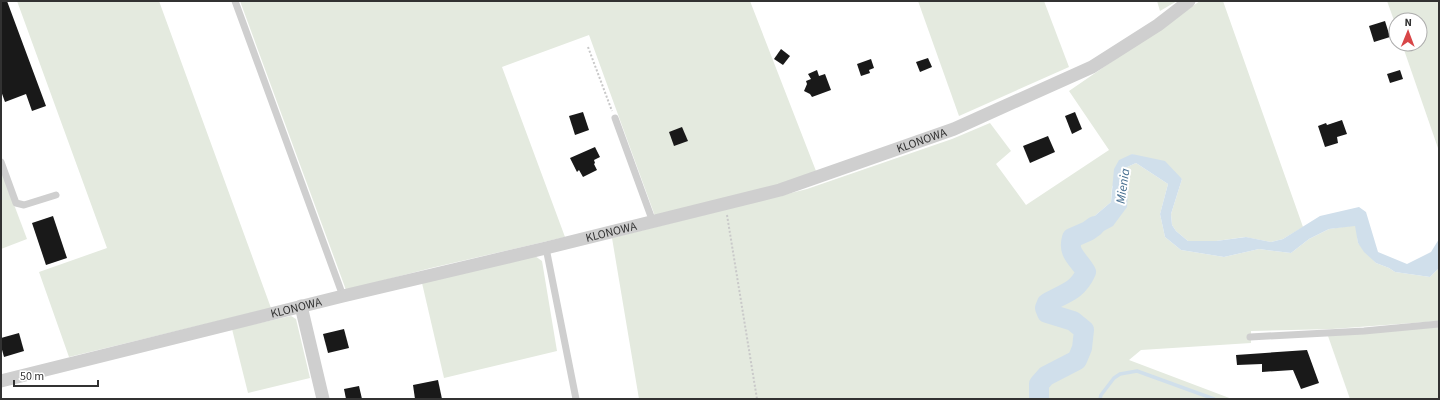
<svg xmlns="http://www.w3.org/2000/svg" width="1440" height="400" viewBox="0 0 1440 400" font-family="'Source Sans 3',sans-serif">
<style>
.green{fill:#e4eadf}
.water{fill:#d0dfeb}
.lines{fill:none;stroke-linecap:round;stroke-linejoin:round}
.stream{stroke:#d0dfeb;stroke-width:3.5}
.river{stroke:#d0dfeb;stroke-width:20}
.building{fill:#191919}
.path{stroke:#c9c9c9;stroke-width:2;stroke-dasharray:2 2;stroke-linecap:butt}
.lane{stroke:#cfcfcf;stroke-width:7}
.street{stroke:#cfcfcf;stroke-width:13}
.labels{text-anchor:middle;stroke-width:4;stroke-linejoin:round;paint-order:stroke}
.street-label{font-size:12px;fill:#323232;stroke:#fff}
.water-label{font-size:13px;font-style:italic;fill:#466e8f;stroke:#fff}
</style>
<rect width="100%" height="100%" fill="#fff"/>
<g class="green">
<path d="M17 1H159L271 308 69 357 39 272 107 248Z"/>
<path d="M240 1H750L816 171 773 188 655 216 589 35 502 67 565 237 431 268 346 290Z"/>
<path d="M918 1H1044L1069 67 959 116Z"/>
<path d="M1157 1H1177L1160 11Z"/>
<path d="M1200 1H1223L1303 227 1283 239 1271 242 1245 237 1216 241H1188L1176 231 1172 225 1171 214 1182 179 1132 154 1112 187 1111 202 1084 225 1068 234 1083 242 1128 192 1125 168 1136 163 1168 184 1160 214 1165 237 1181 250 1224 257 1259 249 1291 253 1309 239 1329 229 1356 225 1358 243 1376 263 1389 268 1395 272 1430 277 1439 268V321L1332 329 1251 331V343L1141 350 1129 360 1232 399H639L612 238 807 189 952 139 990 123 1011 151 996 164 1026 205 1109 150 1069 91Z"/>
<path d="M1387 1H1439V151L1402 44H1420V20H1396V26Z"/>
<path d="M1 170 27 239 1 249Z"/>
<path d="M535 256 542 261 557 351 444 378 422 283Z"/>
<path d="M291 316 296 319 310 378 248 393 232 329Z"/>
<path d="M1439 327V399H1350L1328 336Z"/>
</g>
<path class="water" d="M1132 154 1165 161 1182 179 1171 214 1172 225 1176 231 1188 241H1216L1246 237 1271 242 1283 239 1320 216 1359 207 1366 212 1378 252 1407 264 1431 252 1439 239V268L1430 277 1395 272 1389 268 1376 263 1364 252 1358 243 1355 226 1329 229 1309 239 1291 253 1259 249 1224 257 1181 250 1165 237 1160 214 1168 184 1136 163 1125 168 1128 192 1127 207 1113 226 1083 242H1076L1068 234 1084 225 1111 202 1114 169 1119 160Z"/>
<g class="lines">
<path class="stream" d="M1100 399 1101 395 1114 378 1120 374 1137 371 1214 399"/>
<path class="river" d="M1039 399V384L1046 376 1077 360 1082 348 1084 330 1073 321 1047 313 1045 308 1047 303C1064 293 1077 292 1086 272 1079 259 1067 254 1072 238L1088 231 1095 226"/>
</g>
<g class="building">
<path d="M1 1H7L46 106 32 111 26 94 5 102 1 91Z"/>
<path d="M1385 21 1390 37 1374 42 1369 26Z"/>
<path d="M781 49 790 56 783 65 774 59Z"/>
<path d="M928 58 932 67 920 72 916 62Z"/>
<path d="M871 59 874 68 869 70 870 73 861 76 857 64Z"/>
<path d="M817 70 819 76 825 74 831 90 812 97 810 94 804 91 807 84 806 81 811 79 808 74Z"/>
<path d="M1400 70 1403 79 1390 83 1387 74Z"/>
<path d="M583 112 589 130 575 135 569 116Z"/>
<path d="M1075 112 1082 129 1072 134 1065 116Z"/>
<path d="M1342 120 1347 134 1337 137 1338 143 1325 147 1318 126 1326 123 1327 125Z"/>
<path d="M682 127 688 141 674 146 669 132Z"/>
<path d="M1048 136 1055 152 1030 163 1023 146Z"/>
<path d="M595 147 600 157 594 160 595 163 594 164 597 170 583 177 579 170 577 172 570 158Z"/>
<path d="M53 216 67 258 46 265 32 223Z"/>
<path d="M344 329 349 348 328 353 323 334Z"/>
<path d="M19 333 24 351 4 357 1 346V338Z"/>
<path d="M1307 350 1319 383 1301 389 1293 370 1262 372V364L1237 365 1236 355Z"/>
<path d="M438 380 442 399H415L413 385Z"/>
<path d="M359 386 362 399H346L344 389Z"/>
</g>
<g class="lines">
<g class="path">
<path d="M588 47 612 111"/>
<path d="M727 215 757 399"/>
</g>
<g class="lane">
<path d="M235 1 343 296"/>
<path d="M615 118 653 222"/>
<path d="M1 162 16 203 24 205 56 195"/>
<path d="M546 248 576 399"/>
<path d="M1250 337 1364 331 1439 324"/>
</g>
<g class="street">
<path d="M301 306 323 399"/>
<path id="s1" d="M1 381 343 296 546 248 780 190 954 129 1092 67 1158 25 1189 1"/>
</g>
</g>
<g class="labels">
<g class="street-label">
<text dy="4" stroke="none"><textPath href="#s1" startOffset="952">KLONOWA</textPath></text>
<text dy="4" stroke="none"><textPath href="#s1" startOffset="628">KLONOWA</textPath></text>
<text dy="4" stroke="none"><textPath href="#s1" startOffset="304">KLONOWA</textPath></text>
</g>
<g class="water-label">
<text transform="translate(1122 186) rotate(-82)" y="5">Mienia</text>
</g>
</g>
<rect width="1440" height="400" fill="none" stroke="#323232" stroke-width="4"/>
<g transform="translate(1408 32) rotate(1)"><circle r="19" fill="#ffffff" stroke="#adadad"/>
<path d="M0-3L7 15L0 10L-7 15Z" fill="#d84648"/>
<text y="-6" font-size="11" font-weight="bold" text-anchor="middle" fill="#323232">N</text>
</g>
<path d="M14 380v6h84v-6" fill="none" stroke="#323232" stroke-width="2"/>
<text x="20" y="380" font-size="12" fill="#323232" stroke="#ffffff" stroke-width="3" paint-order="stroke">50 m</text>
</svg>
